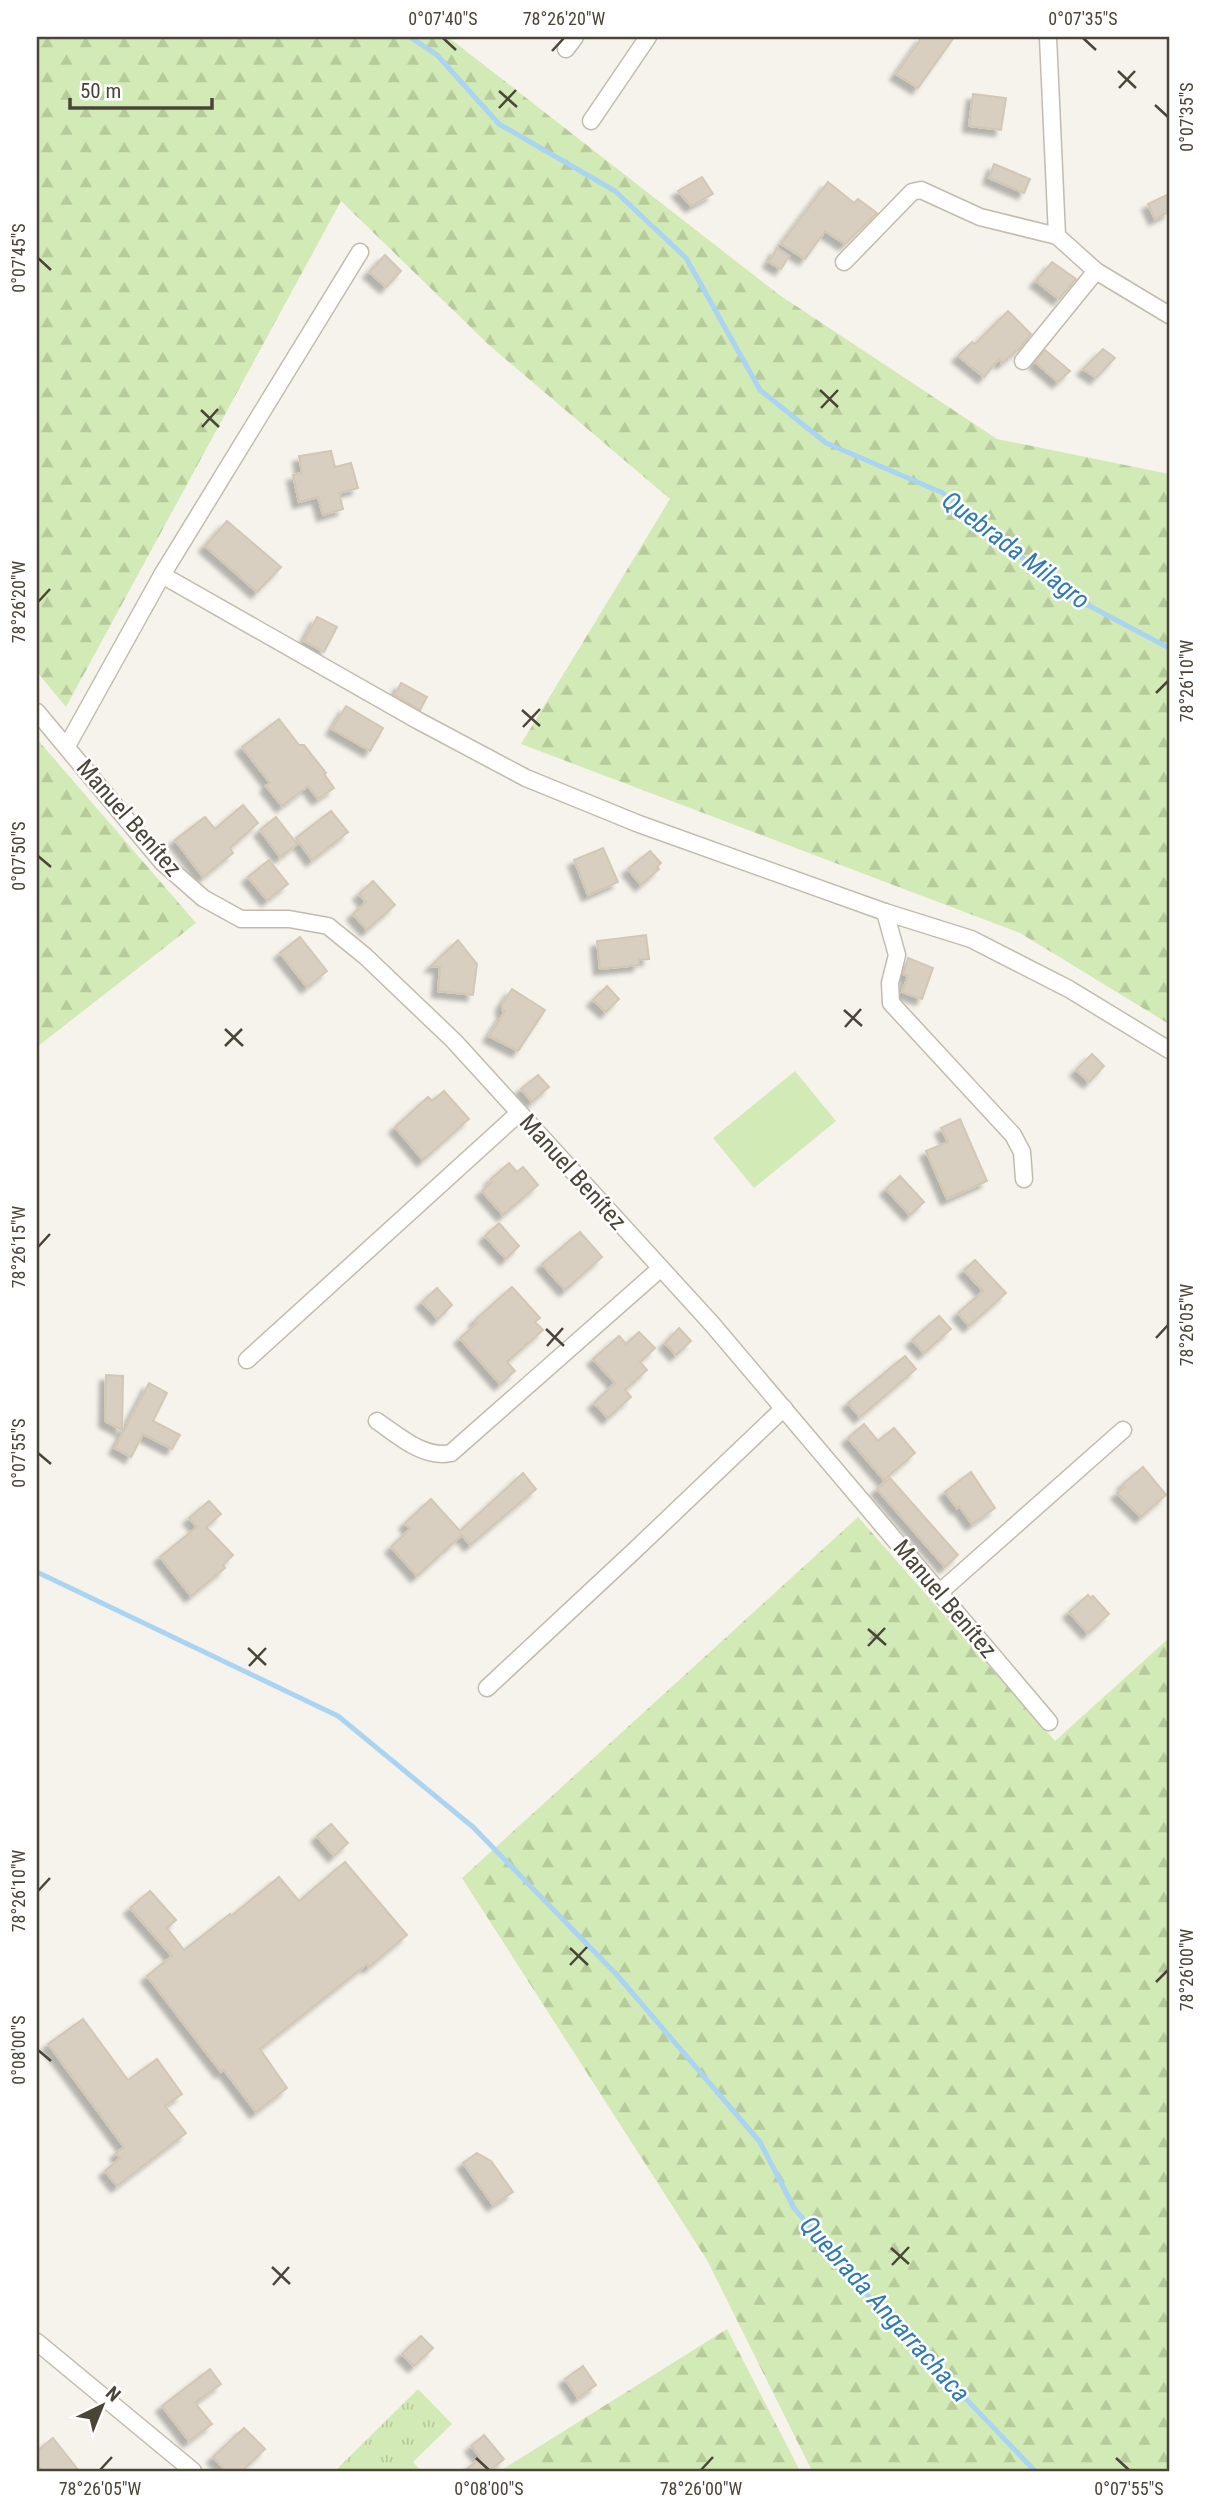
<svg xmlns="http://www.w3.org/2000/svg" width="1206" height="2508" viewBox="0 0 1206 2508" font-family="'Roboto Condensed',sans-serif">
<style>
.grass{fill:url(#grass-tufts)}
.forest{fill:url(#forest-firs)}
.garden{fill:#d2eab5}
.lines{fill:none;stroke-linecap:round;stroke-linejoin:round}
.stream{stroke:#a9d4f2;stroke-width:5}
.building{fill:#d8cfc1;stroke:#d3c7b4;stroke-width:2;filter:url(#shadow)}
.minor-casing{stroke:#c2bbae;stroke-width:19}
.minor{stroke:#fff;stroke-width:16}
.ticks{fill:none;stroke:#4b4439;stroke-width:2.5}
.labels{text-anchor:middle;stroke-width:5;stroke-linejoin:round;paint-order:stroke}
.street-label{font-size:24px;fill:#4b4439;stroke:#fff}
.water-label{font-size:26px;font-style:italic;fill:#2e7ab2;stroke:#fff}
.neatline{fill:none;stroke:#4b4439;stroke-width:2.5}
.ticks-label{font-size:18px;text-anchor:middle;fill:#4b4439}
</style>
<defs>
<pattern id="grass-tufts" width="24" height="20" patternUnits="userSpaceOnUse" patternTransform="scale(1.75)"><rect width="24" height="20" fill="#d2eab5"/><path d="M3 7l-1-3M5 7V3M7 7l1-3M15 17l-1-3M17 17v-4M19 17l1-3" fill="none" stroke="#b6ca9c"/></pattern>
<pattern id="forest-firs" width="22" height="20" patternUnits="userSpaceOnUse" patternTransform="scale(1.75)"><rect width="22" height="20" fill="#d2eab5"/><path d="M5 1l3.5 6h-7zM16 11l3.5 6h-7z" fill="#b6ca9c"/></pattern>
<filter id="shadow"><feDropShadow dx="-6" dy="6" stdDeviation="2" flood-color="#0004"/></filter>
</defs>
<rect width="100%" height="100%" fill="#f6f3ec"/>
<path class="grass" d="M418 2389 452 2424 413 2462 421 2471H335Z"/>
<g class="forest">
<path d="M37 37H448L778 294 997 439 1169 474V1024L1020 933 521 744 670 499 490 346 341 201 66 707 37 672Z"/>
<path d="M37 739 196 923 37 1047Z"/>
<path d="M858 1517 1055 1741 1169 1638V2471H812L707 2260 462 1878Z"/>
<path d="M727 2329 800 2471H500Z"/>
</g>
<path class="garden" d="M795 1071 836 1121 754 1188 713 1138Z"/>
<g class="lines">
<g class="stream">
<path d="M410 37 437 55 499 124 615 191 686 258 760 390 826 443 943 493 1067 594 1169 648"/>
<path d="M37 1572 338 1716 473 1827 617 1975 760 2142 794 2208 875 2304 1035 2471"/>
</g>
</g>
<g class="building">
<path d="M922 37H954L918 88 896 74Z"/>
<path d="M973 94 1006 98 1001 130 969 126Z"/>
<path d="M994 164 1030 179 1024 193 989 178Z"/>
<path d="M702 177 713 194 691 206 678 191Z"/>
<path d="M828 182 854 203 858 199 877 213 845 244 825 231 805 259 781 244Z"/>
<path d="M1169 194V212L1155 219 1148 204Z"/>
<path d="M777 248 789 256 781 269 769 262Z"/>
<path d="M385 255 401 271 386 287 369 272Z"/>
<path d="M1052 262 1076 279 1059 299 1036 281Z"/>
<path d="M1008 311 1031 334 1020 348 1002 363 999 359 984 377 958 356 972 342 975 344Z"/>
<path d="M1103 349 1115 358 1096 378 1083 369Z"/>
<path d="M1045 350 1070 371 1058 382 1035 362Z"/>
<path d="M331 451 335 467 351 463 358 488 339 493 343 509 323 515 318 497 299 502 293 475 302 473 299 456Z"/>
<path d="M227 521 281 567 257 592 205 546Z"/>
<path d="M317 617 337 627 324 652 304 641Z"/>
<path d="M401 683 427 697 420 710 395 695Z"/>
<path d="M346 706 383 728 370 751 332 729Z"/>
<path d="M279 719 299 745H304L326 773 324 774 334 788 318 799 308 786 282 806 266 786 270 783 242 747Z"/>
<path d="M243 805 258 823 230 848 233 853 203 877 175 840 205 817 215 829Z"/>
<path d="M331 811 348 832 312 860 296 838Z"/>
<path d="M276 817 297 844 280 857 260 830Z"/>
<path d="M603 848 618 882 588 895 574 860Z"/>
<path d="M650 851 661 863 657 867 659 869 641 885 628 869Z"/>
<path d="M269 860 288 884 267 900 248 877Z"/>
<path d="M373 881 395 905 367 930 353 914 366 902 359 894Z"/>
<path d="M646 935 649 959 639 960V965L600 969 597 941Z"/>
<path d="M300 937 327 971 307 987 280 953Z"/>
<path d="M458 940 477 964 473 995 438 991 440 967 431 966Z"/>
<path d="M908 958 933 968 922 999 902 992 908 976 903 974Z"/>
<path d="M607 986 619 999 606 1012 593 1000Z"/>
<path d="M512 989 545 1010 518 1051 489 1036 505 1011 502 1010V1004Z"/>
<path d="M1092 1054 1104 1066 1089 1082 1076 1070Z"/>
<path d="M538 1075 549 1087 532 1102 521 1089Z"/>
<path d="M444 1091 469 1119 423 1160 395 1127 428 1097 432 1101Z"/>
<path d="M960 1119 987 1181 947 1199 926 1151 948 1142 941 1128Z"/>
<path d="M509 1163 517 1172 523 1167 538 1185 503 1215 482 1191 492 1182 490 1180Z"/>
<path d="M900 1176 924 1202 910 1215 886 1189Z"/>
<path d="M499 1223 519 1246 506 1259 485 1236Z"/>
<path d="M580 1232 602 1257 565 1290 542 1264Z"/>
<path d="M975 1260 1006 1293 969 1326 958 1313 983 1291 964 1270Z"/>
<path d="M512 1287 540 1318 535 1322 543 1330 507 1362 515 1371 500 1384 460 1338 477 1323 475 1320Z"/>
<path d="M437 1288 452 1305 438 1319 422 1302Z"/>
<path d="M939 1316 951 1329 924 1353 912 1340Z"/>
<path d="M679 1328 691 1341 676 1355 665 1343Z"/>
<path d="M639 1332 655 1348 640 1362 647 1370 625 1390 631 1397 608 1418 594 1403 615 1383 593 1359 619 1336 626 1344Z"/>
<path d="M905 1356 916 1369 860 1417 848 1403Z"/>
<path d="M106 1375 123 1376 122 1430 105 1421Z"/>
<path d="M149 1383 167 1393 153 1421 180 1435 172 1449 143 1434 131 1457 115 1448Z"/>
<path d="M864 1424 878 1441 894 1428 915 1453 884 1480 848 1438Z"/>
<path d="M1143 1467 1166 1495 1141 1517 1117 1493 1125 1487 1123 1484Z"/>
<path d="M971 1472 995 1508 972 1524 959 1506 957 1508 945 1492Z"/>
<path d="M523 1473 536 1489 470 1545 462 1535 417 1576 391 1547 410 1529 405 1523 431 1499 460 1531Z"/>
<path d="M890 1478 958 1555 945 1567 877 1489Z"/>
<path d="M209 1501 221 1514 206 1527 233 1555 223 1565 225 1568 191 1596 160 1557 197 1527 189 1518Z"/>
<path d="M1088 1595 1091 1598 1093 1596 1109 1614 1088 1633 1069 1612Z"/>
<path d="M331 1824 348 1843 334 1856 317 1836Z"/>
<path d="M345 1862 407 1935 369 1967 367 1964 260 2049 287 2088 256 2112 224 2070 221 2072 147 1976 172 1956 130 1908 150 1891 176 1920 167 1928 184 1950 230 1914 231 1916 279 1877 299 1901Z"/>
<path d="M83 2019 128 2080 157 2059 182 2094 165 2106 186 2133 117 2186 105 2171 120 2158 116 2153 124 2147 48 2044Z"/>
<path d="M477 2153 491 2161 513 2192 493 2205 463 2163Z"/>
<path d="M421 2336 433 2348 414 2366 402 2354Z"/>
<path d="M583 2366 596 2385 578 2398 565 2379Z"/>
<path d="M210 2369 221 2384 195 2403 212 2424 189 2441 162 2406Z"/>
<path d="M244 2428 265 2449 242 2471H226L213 2457Z"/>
<path d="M484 2435 504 2459 489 2471H464L481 2458 471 2446Z"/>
<path d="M53 2438 79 2471H43L37 2463V2451Z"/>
</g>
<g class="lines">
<defs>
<g id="minor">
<path d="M1048 37 1057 236"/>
<path d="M566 49 575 37"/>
<path d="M591 121 648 37"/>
<path d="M844 262 912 192 921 190 980 217 1057 236 1096 271 1169 315"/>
<path d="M1023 361 1096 271"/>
<path d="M162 575 417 720 526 778 639 824 885 912 971 939 1069 989 1169 1050"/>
<path d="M37 712 162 862 203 898 241 919H289L328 926 365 956 454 1041 712 1324 1049 1722"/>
<path d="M67 746 162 575 360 252"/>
<path d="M885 912 897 955 890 983 891 1003 1013 1135 1022 1152 1024 1179"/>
<path d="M247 1360 519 1113"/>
<path d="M377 1421C399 1436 424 1459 451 1453L661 1268"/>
<path d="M940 1592 1123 1430"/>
<path d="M487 1688 635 1550 784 1408"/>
<path d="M37 2342 193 2471"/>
</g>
</defs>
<use href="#minor" class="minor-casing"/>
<use href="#minor" class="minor"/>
</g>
<path class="ticks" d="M443 38 456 50M1083 38 1096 50M552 51 564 38M1118 71 1136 88M1119 88 1135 71M499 91 517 107M1155 105 1168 117M499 108 516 90M38 258 51 270M820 390 838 407M821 408 838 390M201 410 219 427M202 427 218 409M38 602 50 589M1156 693 1168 681M522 710 540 726M523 727 540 709M38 856 51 867M844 1010 862 1026M845 1027 861 1009M225 1029 243 1046M225 1046 242 1029M38 1247 50 1234M546 1329 564 1346M1156 1338 1168 1325M547 1346 563 1328M38 1453 51 1464M868 1629 886 1645M868 1646 885 1628M248 1648 266 1665M249 1666 266 1648M38 1891 50 1878M570 1948 588 1965M570 1965 587 1947M1156 1982 1168 1970M38 2050 51 2061M891 2248 909 2264M892 2265 909 2247M272 2267 290 2284M273 2285 289 2267M476 2458 489 2470M1116 2458 1129 2470M100 2470 112 2457M701 2470 713 2457"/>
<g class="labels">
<g class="street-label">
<text transform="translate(129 818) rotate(49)" y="8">Manuel Benítez</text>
<text transform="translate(573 1172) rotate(48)" y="8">Manuel Benítez</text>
<text transform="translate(945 1599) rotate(50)" y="8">Manuel Benítez</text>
</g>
<g class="water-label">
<text transform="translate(1016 550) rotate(37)" y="9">Quebrada Milagro</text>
<text transform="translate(885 2309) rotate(48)" y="9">Quebrada Angarrachaca</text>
</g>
</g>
<rect width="1206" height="2508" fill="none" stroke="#ffffff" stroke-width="77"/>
<g transform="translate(102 2406) rotate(43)" stroke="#ffffff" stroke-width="5" paint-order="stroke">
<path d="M0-5L12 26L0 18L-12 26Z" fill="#4b4439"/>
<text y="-10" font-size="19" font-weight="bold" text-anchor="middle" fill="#4b4439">N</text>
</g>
<path d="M70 98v10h142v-10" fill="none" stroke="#4b4439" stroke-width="3.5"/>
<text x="80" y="98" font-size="21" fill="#4b4439" stroke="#ffffff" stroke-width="5" paint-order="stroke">50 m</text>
<rect x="38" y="38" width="1130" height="2432" class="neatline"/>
<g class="ticks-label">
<text x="443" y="25">0°07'40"S</text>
<text x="564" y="25">78°26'20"W</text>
<text x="1083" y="25">0°07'35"S</text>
<text transform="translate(1187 117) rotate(-90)" y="6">0°07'35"S</text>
<text transform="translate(19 258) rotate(-90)" y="6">0°07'45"S</text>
<text transform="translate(19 602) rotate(-90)" y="6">78°26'20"W</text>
<text transform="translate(1187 681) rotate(-90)" y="6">78°26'10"W</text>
<text transform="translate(19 856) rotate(-90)" y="6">0°07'50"S</text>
<text transform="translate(19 1247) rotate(-90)" y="6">78°26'15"W</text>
<text transform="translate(1187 1325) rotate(-90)" y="6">78°26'05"W</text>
<text transform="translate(19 1453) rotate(-90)" y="6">0°07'55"S</text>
<text transform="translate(19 1891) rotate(-90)" y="6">78°26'10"W</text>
<text transform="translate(1187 1970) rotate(-90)" y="6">78°26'00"W</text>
<text transform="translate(19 2050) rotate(-90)" y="6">0°08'00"S</text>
<text x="100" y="2495">78°26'05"W</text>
<text x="489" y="2495">0°08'00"S</text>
<text x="701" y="2495">78°26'00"W</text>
<text x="1129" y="2495">0°07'55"S</text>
</g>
</svg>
